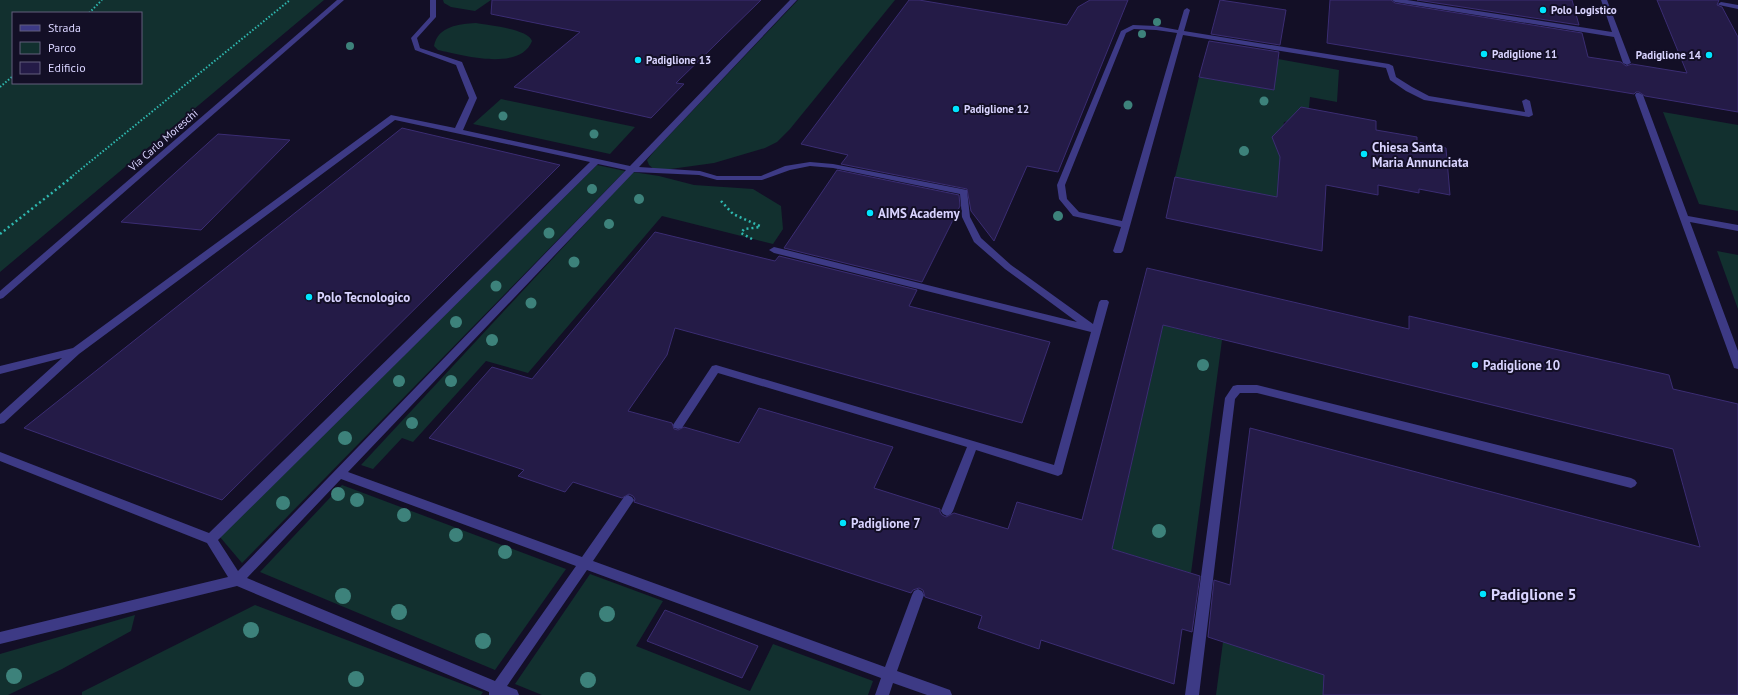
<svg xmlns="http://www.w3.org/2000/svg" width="1738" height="695" viewBox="0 0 1738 695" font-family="'PT Sans',sans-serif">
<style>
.green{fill:#12302f;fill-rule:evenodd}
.building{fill:#241b47;stroke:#3b2d73}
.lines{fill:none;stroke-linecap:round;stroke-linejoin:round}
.path-far1{stroke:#2fb8b0;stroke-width:2;stroke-dasharray:1.5 2;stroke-linecap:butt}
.path{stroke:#2fb8b0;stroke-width:2.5;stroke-dasharray:2 3;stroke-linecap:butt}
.service{fill:#3d3a85;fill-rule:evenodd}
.minor{fill:#3d3a85;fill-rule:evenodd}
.tree{fill:#3d827b}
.poi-dot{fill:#00e5ff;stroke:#130f26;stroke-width:1.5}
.labels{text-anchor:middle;stroke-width:4;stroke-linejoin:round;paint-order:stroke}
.far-poi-label{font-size:11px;font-weight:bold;fill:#d9d4ff;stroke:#130f26;text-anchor:start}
.far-street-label{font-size:11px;fill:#d9d4ff;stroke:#130f26}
.poi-label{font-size:13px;font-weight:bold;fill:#d9d4ff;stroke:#130f26;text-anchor:start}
.near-poi-label{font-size:16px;font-weight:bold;fill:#d9d4ff;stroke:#130f26;text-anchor:start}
</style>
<rect width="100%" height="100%" fill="#130f26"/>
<g class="green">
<path d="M0 0H324L0 272ZM13 13H141V83H13Z"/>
<path d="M443 0H491L475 11 451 7 444 3Z"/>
<path d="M798 0H895L790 129 777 142 765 148 714 163 656 171 649 165 647 160 656 149Z"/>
<path d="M476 23C487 25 529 29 532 41 520 72 461 55 438 50L434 46C438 26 459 24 476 23Z"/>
<path d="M1278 59 1339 70 1337 102 1310 97 1308 117 1284 122 1283 127 1299 202 1175 177 1199 77 1273 90Z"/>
<path d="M501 99 635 127 610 154 473 124Z"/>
<path d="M1663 112 1738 125V211L1699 204Z"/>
<path d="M597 165 625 171 242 563 220 537Z"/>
<path d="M633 172 659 176 694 185 753 189 781 206 783 229 773 244 662 216 528 373 486 361 413 442 402 438 373 469 361 465Z"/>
<path d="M1717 251 1738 255V309Z"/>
<path d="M1163 325 1222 340 1191 573 1112 549Z"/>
<path d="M342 485 566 569 495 670 260 572Z"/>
<path d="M590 574 663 601 636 646 750 691 773 644 873 681 868 695H542L515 684Z"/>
<path d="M255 605 483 692 481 695H82V692Z"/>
<path d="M135 615 131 631 62 669 8 695H0V654Z"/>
<path d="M1223 642 1324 675 1323 695H1216Z"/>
</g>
<g class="building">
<path d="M492 0H761L676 83 684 84 651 118 514 87 580 32 491 14Z"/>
<path d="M909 0H919L1067 25 1078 7 1090 0H1128L1058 172 1027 166 994 241 971 211 967 189 841 164 848 155 801 144Z"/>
<path d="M1220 0 1286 10 1280 45 1211 34Z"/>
<path d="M1330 0H1391L1395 3 1582 33 1588 57 1621 62 1626 66 1632 64 1687 73 1657 0H1719L1717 5 1722 7 1738 37V112L1645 96 1639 92H1636L1634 94 1327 43Z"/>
<path d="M1417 0H1572L1579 25Z"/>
<path d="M1209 41 1279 52 1274 90 1199 77Z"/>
<path d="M1301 107 1376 121V130L1417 137V142L1446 148 1450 195 1419 189V193L1378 185V195L1326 185 1322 251 1166 218 1175 177 1277 197 1280 157 1272 137Z"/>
<path d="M402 128 560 165 222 500 24 428Z"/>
<path d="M218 134 290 140 201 230 121 222Z"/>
<path d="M837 170 959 195 960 206 922 282 784 248Z"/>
<path d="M655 232 775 261 779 256 917 290 909 306 1050 342 1022 423 675 328 667 355 628 411 672 423 674 429 678 430 684 427 739 443 759 408 893 447 874 488 940 509V512L942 515 946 517 954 513 1008 529 1017 502 1082 520 1147 268 1409 329V316L1669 375 1673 389 1738 404V695H1323L1324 675 1208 637 1214 580 1230 585 1250 428 1700 547 1673 449 1163 325 1112 549 1200 576 1192 632 1182 629 1174 684 1041 640 1039 649 978 628 982 616 925 597 923 590 919 588 913 590 911 593 634 502 635 499 633 496 629 494 622 498 573 482 565 492 518 476 524 470 429 438 492 367 532 379Z"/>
<path d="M665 610 758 646 742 678 647 641Z"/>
</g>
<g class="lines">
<g class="path-far1">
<path d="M89 13 102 0"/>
<path d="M0 87 13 76"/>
<path d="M70 178 290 0"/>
</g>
<g class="path">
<path d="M721 201 733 214 762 227"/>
<path d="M0 234 72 177"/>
<path d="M752 239 741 233 744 229 761 227"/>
</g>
<g class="service">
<path d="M430 0H436V17L417 38 420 48 462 62 477 98 463 130 630 166 790 0H797L639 167 700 171 717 176H761L785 166 810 162 833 164 967 190 970 217 981 238 1011 265 1093 324 1099 302 1101 300H1107L1109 302 1062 474 1058 476 976 450 953 511 951 514 947 516 943 514 941 511 967 447 718 373 682 428 678 429 674 428 673 425 712 366 716 365 1054 465 1091 332 774 253 769 250 774 247 1077 322 1005 269 974 242 962 217 960 194 833 168 810 166 790 170 762 180H717L699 175 634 172 348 472 582 557 624 497 628 495 632 497 634 500 632 503 593 561 885 667 912 595 914 591 918 589 922 591 924 595 897 671 950 690 952 695H927L893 683 889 695H875L881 678 587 570 507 686 517 690 519 695H489V692L237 586 0 644V632L228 577 207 543 0 461V452L209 533 590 162 395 120 79 354 4 423 0 424V414L62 358 0 374V366L73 348 391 115 455 128 469 98 456 65 415 50 411 38 430 17ZM598 164 626 170 238 571 218 540ZM341 479 576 566 495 681 247 578Z"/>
<path d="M1392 0H1407L1612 32 1601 0H1607L1631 63 1627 65 1623 63 1614 37 1395 2Z"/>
<path d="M1721 2 1738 5V9L1719 5 1718 4Z"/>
<path d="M1187 8 1190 10 1184 31 1389 64 1393 66 1396 77 1412 87 1429 96 1525 112 1522 101 1526 99 1530 101 1533 115 1529 117 1424 100 1406 91 1390 80 1386 68 1183 35 1123 251 1121 253H1115L1113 251 1121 227 1073 216 1059 199 1057 185 1121 31 1133 25 1156 26 1178 30 1184 10ZM1134 29 1156 30 1177 33 1122 221 1079 212 1067 199 1065 185 1126 33Z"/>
<path d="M1636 93H1639L1643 95 1688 216 1738 225V231L1690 222 1738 351V369L1734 368 1733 365 1635 95Z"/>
<path d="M1237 385H1257L1631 478 1635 480 1637 483 1635 486 1631 488 1257 393H1240L1235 399 1199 695H1185L1225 398 1233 386Z"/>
</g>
<path class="minor" d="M337 0H344L3 298 0 299V291Z"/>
</g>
<g class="tree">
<circle cx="1157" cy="22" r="4"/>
<circle cx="1142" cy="34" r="4"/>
<circle cx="350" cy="46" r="4"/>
<circle cx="1264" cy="101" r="4.5"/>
<circle cx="1128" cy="105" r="4.5"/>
<circle cx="503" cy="116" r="4.5"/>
<circle cx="594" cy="134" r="4.5"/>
<circle cx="1244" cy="151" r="5"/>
<circle cx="592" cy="189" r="5"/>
<circle cx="639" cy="199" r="5"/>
<circle cx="1058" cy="216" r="5"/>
<circle cx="609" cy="224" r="5"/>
<circle cx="549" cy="233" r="5.5"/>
<circle cx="574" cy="262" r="5.5"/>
<circle cx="496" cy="286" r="5.5"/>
<circle cx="531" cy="303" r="5.5"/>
<circle cx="456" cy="322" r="6"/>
<circle cx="492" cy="340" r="6"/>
<circle cx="1203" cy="365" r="6"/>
<circle cx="399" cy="381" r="6"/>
<circle cx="451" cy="381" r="6"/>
<circle cx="412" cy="423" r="6"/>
<circle cx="345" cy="438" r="7"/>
<circle cx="338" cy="494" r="7"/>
<circle cx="357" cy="500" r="7"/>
<circle cx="283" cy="503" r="7"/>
<circle cx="404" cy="515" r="7"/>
<circle cx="1159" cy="531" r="7"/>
<circle cx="456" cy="535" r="7"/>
<circle cx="505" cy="552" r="7"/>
<circle cx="343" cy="596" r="8"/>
<circle cx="399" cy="612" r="8"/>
<circle cx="607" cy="614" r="8"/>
<circle cx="251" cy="630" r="8"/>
<circle cx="483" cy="641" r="8"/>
<circle cx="14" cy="676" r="8"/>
<circle cx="356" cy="679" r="8"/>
<circle cx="588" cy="680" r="8"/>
</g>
<g class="poi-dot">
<circle cx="1543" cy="10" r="4"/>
<circle cx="1484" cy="54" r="4"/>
<circle cx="1709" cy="55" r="4"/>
<circle cx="638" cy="60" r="4"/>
<circle cx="956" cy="109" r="4"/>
<circle cx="1364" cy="154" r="4"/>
<circle cx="870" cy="213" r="4"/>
<circle cx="309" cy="297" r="4"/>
<circle cx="1475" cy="365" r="4"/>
<circle cx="843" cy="523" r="4"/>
<circle cx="1483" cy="594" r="4"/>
</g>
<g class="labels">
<g class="far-poi-label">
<text x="1551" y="14">Polo Logistico</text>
<text x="1492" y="58">Padiglione 11</text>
<text x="1701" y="59" text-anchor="end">Padiglione 14</text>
<text x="646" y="64">Padiglione 13</text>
<text x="964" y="113">Padiglione 12</text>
</g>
<g class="far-street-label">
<text transform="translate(163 140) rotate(-41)" y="4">Via Carlo Moreschi</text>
</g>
<g class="poi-label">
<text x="1372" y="152">Chiesa Santa<tspan x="1372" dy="15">Maria Annunciata</tspan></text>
<text x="878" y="218">AIMS Academy</text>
<text x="317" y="302">Polo Tecnologico</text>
<text x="1483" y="370">Padiglione 10</text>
<text x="851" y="528">Padiglione 7</text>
</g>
<g class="near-poi-label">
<text x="1491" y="600">Padiglione 5</text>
</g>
</g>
<rect x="12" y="12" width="130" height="72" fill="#130f26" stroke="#625e7d"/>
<rect x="20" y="25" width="20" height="6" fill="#3d3a85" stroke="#625e7d"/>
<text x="48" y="32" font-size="12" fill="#d9d4ff">Strada</text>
<rect x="20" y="42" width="20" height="12" fill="#12302f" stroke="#625e7d"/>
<text x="48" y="52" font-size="12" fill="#d9d4ff">Parco</text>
<rect x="20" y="62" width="20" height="12" fill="#241b47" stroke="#625e7d"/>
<text x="48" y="72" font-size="12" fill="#d9d4ff">Edificio</text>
</svg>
